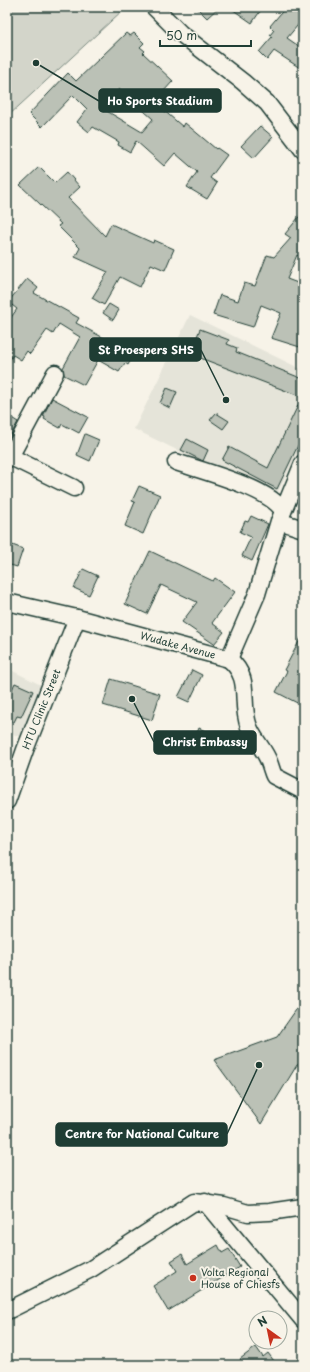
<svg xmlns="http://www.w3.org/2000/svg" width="310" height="1372" viewBox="0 0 310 1372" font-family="'Playpen Sans',sans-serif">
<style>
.built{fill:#e5e4d9}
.green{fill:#d3d5ca;stroke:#79897f}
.building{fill:#bbc1b6;stroke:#1f3d34;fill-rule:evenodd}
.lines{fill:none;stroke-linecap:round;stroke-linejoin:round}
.minor-casing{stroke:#1f3d34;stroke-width:19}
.minor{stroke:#f7f3e8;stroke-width:16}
.poi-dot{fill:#c8321e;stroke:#f7f3e8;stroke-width:1.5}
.labels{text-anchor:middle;stroke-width:4;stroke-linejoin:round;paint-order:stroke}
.street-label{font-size:10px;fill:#1f3d34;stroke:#f7f3e8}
.poi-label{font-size:10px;fill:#1f3d34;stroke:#f7f3e8;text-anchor:start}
.leader{fill:none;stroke:#1f3d34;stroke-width:1.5}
.callout-dot{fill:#1f3d34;stroke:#f7f3e8;stroke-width:1.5}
.callout{fill:#1f3d34;stroke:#1f3d34;stroke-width:1.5}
.callout-label{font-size:11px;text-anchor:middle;font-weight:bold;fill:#fff}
</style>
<rect width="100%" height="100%" fill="#f7f3e8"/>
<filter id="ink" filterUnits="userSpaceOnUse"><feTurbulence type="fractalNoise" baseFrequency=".025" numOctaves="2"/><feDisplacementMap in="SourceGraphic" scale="8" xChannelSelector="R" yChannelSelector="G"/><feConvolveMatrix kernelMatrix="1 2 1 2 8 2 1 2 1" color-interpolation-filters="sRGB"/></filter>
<g filter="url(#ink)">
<g class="built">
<path d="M190 315 303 370V441L275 498 134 429Z"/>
<path d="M7 668 41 685 21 737 7 732Z"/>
</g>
<path class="green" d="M7 7H122L124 9 7 117Z"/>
<g class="building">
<path d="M196 7H219L207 18Z"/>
<path d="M229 7H263L252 23Z"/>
<path d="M286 7H303V19L287 38 303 49V70L274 51 267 60 259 52 272 37 270 35 274 30 270 26Z"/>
<path d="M126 33 130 36 134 33 144 43 140 47 145 51 143 53 173 81 154 102 183 127 185 123 216 149 217 148 227 155 210 178 217 183 207 199 187 187 197 172 175 153 164 166 136 141 130 152 118 145 119 142 93 127 89 132 77 122 87 109 73 95 42 127 29 114 68 73 76 81ZM119 89 153 119 142 132 100 107Z"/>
<path d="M260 126 273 137 254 158 241 146Z"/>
<path d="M39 167 55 183 67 172 80 187 68 198 105 236 111 224 153 243 154 240 174 249 165 270 151 264 140 287 120 277 104 305 92 298 108 272 75 257 80 248 58 226 61 224 20 185Z"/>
<path d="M303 212V260L297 255 287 279 303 285V348L271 338 281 313 261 305 253 327 213 315 220 295 238 301 244 283 255 286 267 255 274 257 291 238 285 234Z"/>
<path d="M27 279 38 288 34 293 79 318 76 323 115 344 117 341 135 352 128 365 125 363 119 372 98 360 84 385 64 375 63 368 80 337 59 324 53 334 47 330 30 354 27 351 21 360 13 355 7 364V323L17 309 8 302Z"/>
<path d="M109 304 119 310 113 320 103 313Z"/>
<path d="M200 329 229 340 227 344 237 348 236 352 303 379V435L277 489 222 460 229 447 268 468 302 397 190 354Z"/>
<path d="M167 388 177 392 170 408 160 403Z"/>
<path d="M52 398 88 417 79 433 62 424 60 428 44 419 45 417 43 416Z"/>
<path d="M216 413 229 421 223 429 210 420Z"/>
<path d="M7 415 18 422 7 442Z"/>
<path d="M85 434 99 440 90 461 77 455Z"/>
<path d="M187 439 208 450 203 461 181 450Z"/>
<path d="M139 486 160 495 143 534 125 526 135 502 132 501Z"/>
<path d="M251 516 268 524 252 561 242 556 251 537 240 532 245 521 248 522Z"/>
<path d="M7 543 23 549 17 567 7 564Z"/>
<path d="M150 551 213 581 215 578 235 592 212 623 224 632 214 644 182 622 197 602 161 585 147 614 125 604Z"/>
<path d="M83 569 98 576 89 595 74 588Z"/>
<path d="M303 634V706L276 692 287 671 284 670Z"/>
<path d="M192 670 202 675 189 702 178 697Z"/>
<path d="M111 679 160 694 152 720 103 705Z"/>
<path d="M15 683 33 691 21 717 17 716 14 722 7 719V700Z"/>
<path d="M199 728 222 739 218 749 195 738Z"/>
<path d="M303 1000V1064L297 1065 261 1124 214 1060 277 1037Z"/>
<path d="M218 1245 222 1253 229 1249 240 1267 168 1311 153 1286 177 1271 171 1261 182 1254 187 1264Z"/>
<path d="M256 1347 263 1357 268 1353 277 1365H244L240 1359Z"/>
</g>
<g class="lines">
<defs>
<g id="minor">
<path d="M154 7 180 33 243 82 267 103 303 150"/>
<path d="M7 455 74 488"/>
<path d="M10 457 55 373"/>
<path d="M176 462C202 471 270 488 283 511"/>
<path d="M280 519 303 463"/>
<path d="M7 602 77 618 229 659 257 594 279 521 303 529"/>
<path d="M229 659C253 680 239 700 249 727 254 740 265 750 269 762 271 767 272 772 274 776L303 791"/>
<path d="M7 801 25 750 77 618"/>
<path d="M205 1202 303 1320"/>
<path d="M7 1311 91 1269 194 1202 224 1206 248 1213 269 1212 303 1207"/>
</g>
</defs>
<use href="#minor" class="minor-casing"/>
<use href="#minor" class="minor"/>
</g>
</g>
<circle class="poi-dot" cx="193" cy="1278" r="4"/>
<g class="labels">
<g class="street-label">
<text transform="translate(178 645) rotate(15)" y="4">Wudake Avenue</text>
<text transform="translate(41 709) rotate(-68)" y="4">HTU Clinic Street</text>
</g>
<g class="poi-label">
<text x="201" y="1276">Volta Regional<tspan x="201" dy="12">House of Chiesfs</tspan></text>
</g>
</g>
<path class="leader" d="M36 63L99 101M226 400L201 350M132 699L154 742M259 1065L227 1134"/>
<g class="callout-dot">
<circle cx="36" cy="63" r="4"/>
<circle cx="226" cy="400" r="4"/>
<circle cx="132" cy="699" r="4"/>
<circle cx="259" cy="1065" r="4"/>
</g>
<g class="callout">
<rect x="99" y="89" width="122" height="23" rx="4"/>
<rect x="90" y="338" width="111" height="23" rx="4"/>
<rect x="154" y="731" width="102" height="23" rx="4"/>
<rect x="56" y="1123" width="171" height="23" rx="4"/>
</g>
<g class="callout-label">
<text x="160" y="105">Ho Sports Stadium</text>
<text x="146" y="354">St Proespers SHS</text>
<text x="205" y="746">Christ Embassy</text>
<text x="142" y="1138">Centre for National Culture</text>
</g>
<rect width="310" height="1372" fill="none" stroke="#f7f3e8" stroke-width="24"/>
<rect x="12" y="12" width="286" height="1348" fill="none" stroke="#1f3d34" stroke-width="1.5" filter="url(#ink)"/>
<g transform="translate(268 1330) rotate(327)"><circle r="19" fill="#f7f3e8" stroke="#a1aaa0"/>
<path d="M0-3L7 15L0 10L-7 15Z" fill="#c8321e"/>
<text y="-6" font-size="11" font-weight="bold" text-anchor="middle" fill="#1f3d34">N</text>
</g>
<path d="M160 40v6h91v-6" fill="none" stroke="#1f3d34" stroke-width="2"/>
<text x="166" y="40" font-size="12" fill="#1f3d34" stroke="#f7f3e8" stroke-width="3" paint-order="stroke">50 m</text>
</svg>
